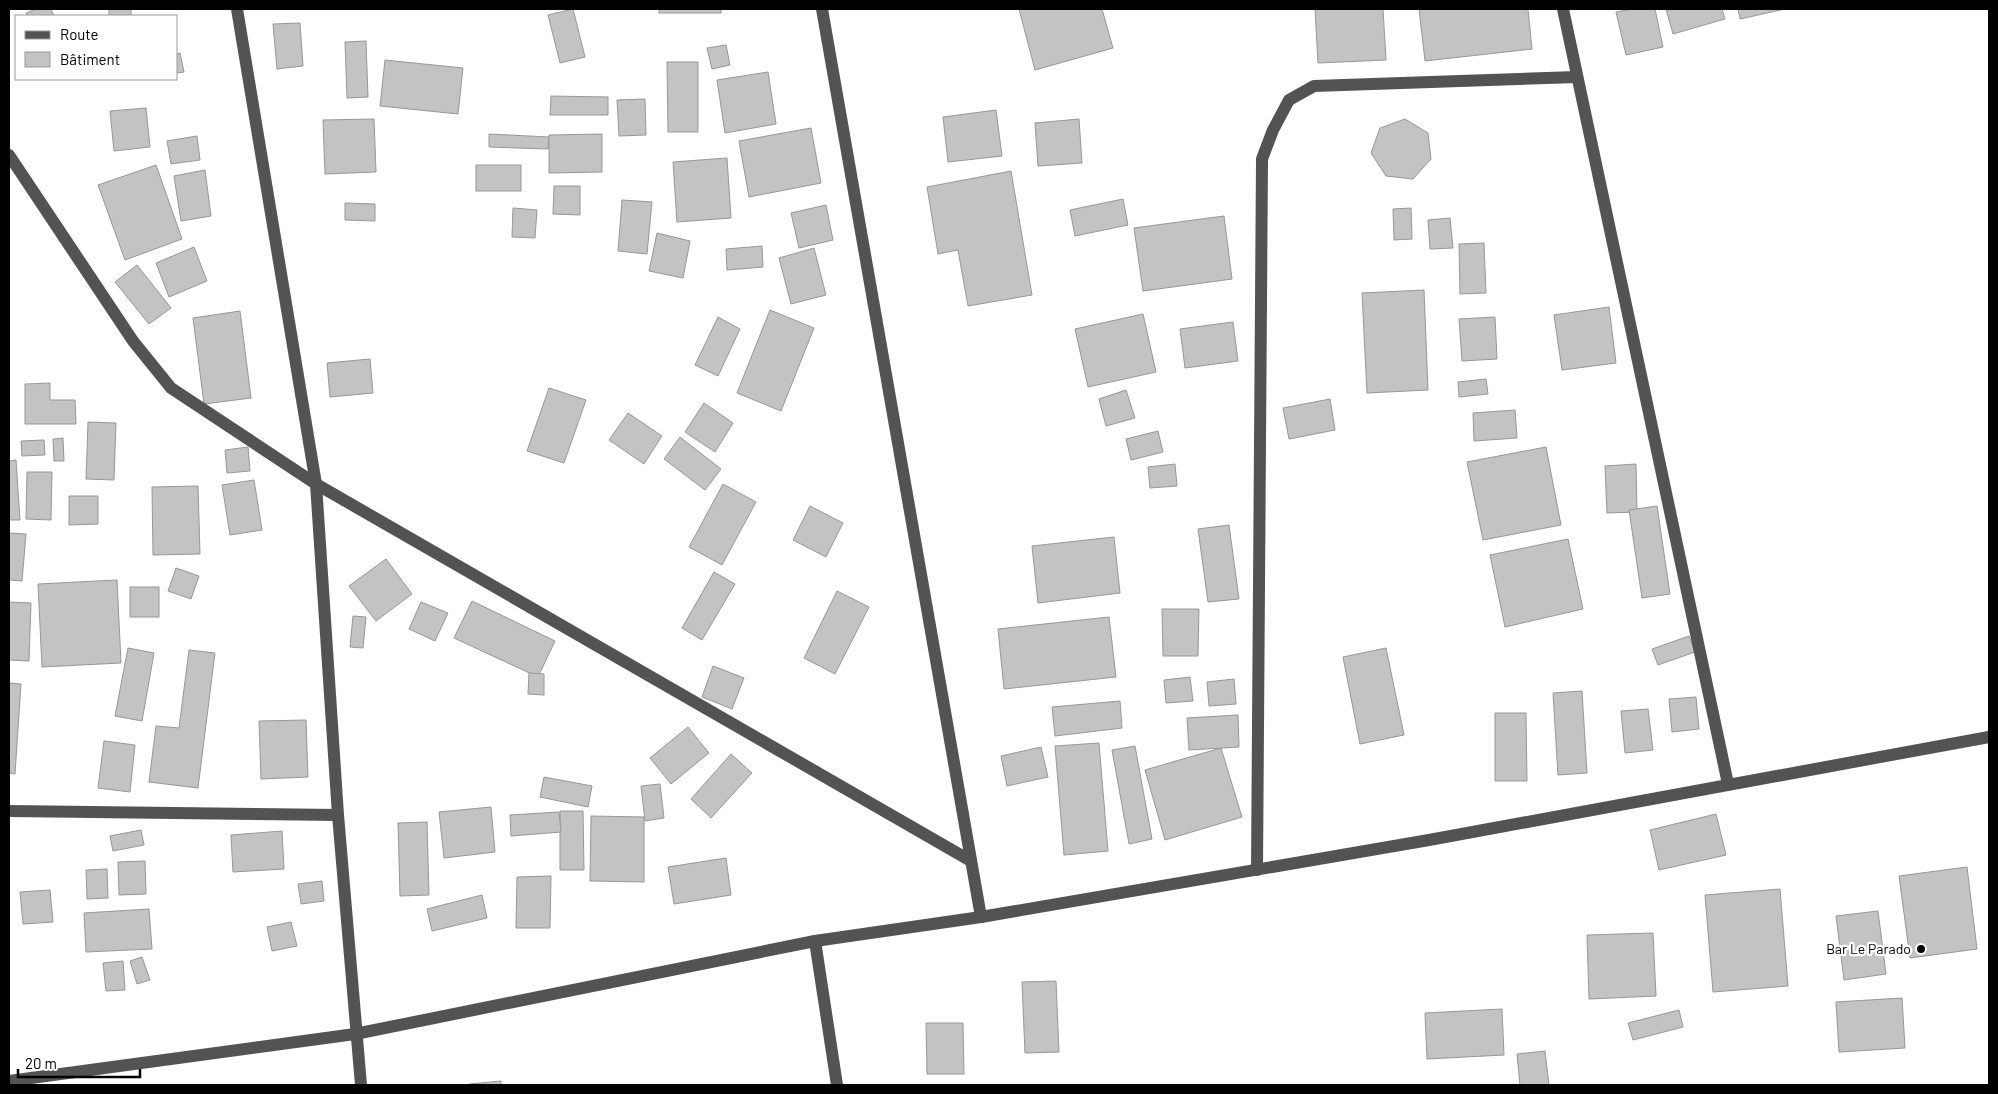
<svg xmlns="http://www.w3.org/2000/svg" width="1998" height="1094" viewBox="0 0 1998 1094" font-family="Barlow,sans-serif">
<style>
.building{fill:#c3c3c3;stroke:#979797}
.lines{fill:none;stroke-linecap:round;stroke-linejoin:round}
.minor{stroke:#535353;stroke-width:12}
.poi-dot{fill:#000;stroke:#fff;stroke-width:2}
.labels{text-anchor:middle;stroke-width:4.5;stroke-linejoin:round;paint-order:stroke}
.poi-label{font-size:14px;fill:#000;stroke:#fff;text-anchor:end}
</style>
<rect width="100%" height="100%" fill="#fff"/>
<g class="building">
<path d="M36 9H51L54 16H27L26 13Z"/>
<rect x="109" y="9" width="22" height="7"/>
<path d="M573 9 585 57 560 63 548 15Z"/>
<rect x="659" y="9" width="62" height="4"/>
<path d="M1019 9H1102L1113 48 1035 70Z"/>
<path d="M1315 9H1383L1386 60 1318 63Z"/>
<path d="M1419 9H1528L1532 49 1425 61Z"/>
<path d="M1632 9H1655L1663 47 1626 55 1616 12Z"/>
<path d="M1666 9H1722L1725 19 1673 34Z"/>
<path d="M1738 9H1785L1740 19Z"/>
<path d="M300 23 303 66 277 69 273 24Z"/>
<path d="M366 41 368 97 347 98 345 42Z"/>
<path d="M726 45 730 65 712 69 707 48Z"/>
<path d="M180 53 184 72 176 73V54Z"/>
<path d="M385 60 463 68 458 114 380 106Z"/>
<path d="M667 62H698V132H668Z"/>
<path d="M768 72 776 124 725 133 717 80Z"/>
<path d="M551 96 608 97V115H550Z"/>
<path d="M645 99 646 135 619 136 617 100Z"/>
<path d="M146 108 150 147 114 151 110 111Z"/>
<path d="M996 110 1002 156 948 162 943 117Z"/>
<path d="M374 119 376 172 325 174 323 120Z"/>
<path d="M1079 119 1082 163 1038 166 1035 123Z"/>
<path d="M1405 119 1428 133 1431 159 1413 179 1386 176 1371 153 1380 128Z"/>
<path d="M811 128 821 183 749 197 739 141Z"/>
<path d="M489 134 549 137 548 149 489 147Z"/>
<path d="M602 134V172L549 173V135Z"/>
<path d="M197 136 200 160 171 164 167 141Z"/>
<path d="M727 158 731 218 677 222 673 162Z"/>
<path d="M156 165 182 239 125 260 98 185Z"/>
<rect x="476" y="165" width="45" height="26"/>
<path d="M205 170 211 216 181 221 174 176Z"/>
<path d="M1011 171 1032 295 968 306 958 250 938 254 927 187Z"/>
<path d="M554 186H580V215L553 214Z"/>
<path d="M1123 199 1128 225 1075 236 1070 210Z"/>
<path d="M622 200 652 202 647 254 618 251Z"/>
<path d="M345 203 375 204V221L345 220Z"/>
<path d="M826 205 833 240 799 248 791 213Z"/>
<path d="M513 208 537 210 535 238 512 237Z"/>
<path d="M1411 208 1412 239 1394 240 1393 209Z"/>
<path d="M1224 216 1232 279 1143 291 1134 228Z"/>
<path d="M1450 218 1453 248 1430 249 1428 220Z"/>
<path d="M657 233 690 241 683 278 649 271Z"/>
<path d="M1484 243 1486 293 1460 294 1459 244Z"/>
<path d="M762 246 763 267 727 270 726 249Z"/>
<path d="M194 247 207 281 169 297 156 263Z"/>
<path d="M814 248 826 295 791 304 779 258Z"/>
<path d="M137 265 171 308 149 324 115 282Z"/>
<path d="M1424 290 1428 390 1367 393 1362 293Z"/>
<path d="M1609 307 1616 363 1562 370 1554 315Z"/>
<path d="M770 310 814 328 781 411 737 393Z"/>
<path d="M240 311 251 398 204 404 193 318Z"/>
<path d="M1143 314 1156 372 1088 387 1075 329Z"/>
<path d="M718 317 740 329 718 376 695 365Z"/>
<path d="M1495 317 1497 359 1462 361 1459 319Z"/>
<path d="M1233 322 1238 361 1185 368 1180 329Z"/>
<path d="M370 359 373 393 330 397 327 363Z"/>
<path d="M1486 379 1488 394 1459 397 1458 382Z"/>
<path d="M50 383V400H75L76 424H25V384Z"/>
<path d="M549 388 586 400 564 463 527 451Z"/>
<path d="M1126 390 1135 418 1106 426 1099 399Z"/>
<path d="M1330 399 1335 430 1289 439 1283 408Z"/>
<path d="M704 403 733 423 715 452 685 432Z"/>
<path d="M1515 410 1517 438 1474 441 1473 413Z"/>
<path d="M628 413 662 436 644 464 609 440Z"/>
<path d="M88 422 116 423 114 480 86 479Z"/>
<path d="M1158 431 1163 452 1131 460 1126 439Z"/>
<path d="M680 437 721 469 705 490 664 459Z"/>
<path d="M63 438 64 461H54L53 439Z"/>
<path d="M44 440 45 455 22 456 21 441Z"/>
<path d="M248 447 250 471 227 473 225 450Z"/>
<path d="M1546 447 1561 525 1483 540 1467 462Z"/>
<path d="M16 460 20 520H9V461Z"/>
<path d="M1175 464 1177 486 1150 488 1148 467Z"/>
<path d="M1636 464 1637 512 1607 513 1605 466Z"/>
<path d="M27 472H52L51 520 26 519Z"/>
<path d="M254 480 262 530 230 535 222 485Z"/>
<path d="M723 484 756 502 722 565 689 547Z"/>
<path d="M198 486 200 554 153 555 152 487Z"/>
<path d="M69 496H98V524L69 525Z"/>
<path d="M810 506 843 523 826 557 793 540Z"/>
<path d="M1657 506 1670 594 1642 598 1629 510Z"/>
<path d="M1229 525 1239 599 1208 602 1198 529Z"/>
<path d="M9 533 26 534 22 581 9 580Z"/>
<path d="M1114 537 1120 593 1038 603 1032 546Z"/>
<path d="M1568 539 1583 609 1505 627 1490 555Z"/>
<path d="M386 559 412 594 376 621 349 586Z"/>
<path d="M176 568 199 576 191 599 168 591Z"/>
<path d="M714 572 735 584 702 640 682 628Z"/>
<path d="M117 580 121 663 42 667 38 584Z"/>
<rect x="130" y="587" width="29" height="30"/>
<path d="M837 591 869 607 835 674 804 658Z"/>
<path d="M472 601 555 641 538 677 454 638Z"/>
<path d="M9 602 31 603 29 661 9 660Z"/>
<path d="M421 602 448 613 435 641 409 629Z"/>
<path d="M1162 609H1199L1198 656H1163Z"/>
<path d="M353 616 366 617 363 648 350 647Z"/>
<path d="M1109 617 1116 677 1004 689 998 629Z"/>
<path d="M1689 636 1695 652 1658 665 1652 649Z"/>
<path d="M128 648 154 653 142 721 115 716Z"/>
<path d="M1386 648 1404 735 1360 744 1343 657Z"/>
<path d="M189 650 215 653 198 788 149 782 156 726 179 728Z"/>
<path d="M713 666 744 678 732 709 702 697Z"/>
<path d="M529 673 544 674V695L528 694Z"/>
<path d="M1190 677 1193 701 1166 703 1164 680Z"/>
<path d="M1234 679 1236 704 1209 706 1207 682Z"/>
<path d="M9 683 21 684 15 774 9 773Z"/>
<path d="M1582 691 1587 773 1558 775 1553 693Z"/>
<path d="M1696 697 1699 729 1672 732 1669 699Z"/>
<path d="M1120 701 1122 728 1055 736 1052 707Z"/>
<path d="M1648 709 1653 750 1625 753 1621 711Z"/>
<path d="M1495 713H1526L1527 781H1495Z"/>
<path d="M1238 715 1239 747 1189 750 1187 718Z"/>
<path d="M306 720 308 777 261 779 259 721Z"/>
<path d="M688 727 709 753 671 784 650 758Z"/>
<path d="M104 741 135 745 130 792 98 788Z"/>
<path d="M1099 743 1108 851 1064 855 1055 746Z"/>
<path d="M1135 746 1152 839 1129 844 1112 750Z"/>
<path d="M1041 747 1048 777 1007 786 1001 756Z"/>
<path d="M1221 748 1242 817 1165 840 1145 770Z"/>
<path d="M731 754 752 773 711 818 691 799Z"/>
<path d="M544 777 592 786 588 807 540 797Z"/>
<path d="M660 784 664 818 645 821 641 786Z"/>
<path d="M491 807 495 852 444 858 439 812Z"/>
<path d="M560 811H583L584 870H560Z"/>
<path d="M559 812 561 832 511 836 510 815Z"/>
<path d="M1716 814 1726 855 1659 870 1650 830Z"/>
<path d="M591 816 644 817V882L590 881Z"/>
<path d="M427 822 429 895 400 896 398 823Z"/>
<path d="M141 830 144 845 113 851 110 836Z"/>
<path d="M282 831 284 869 233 872 231 835Z"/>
<path d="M726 858 731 895 674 904 668 867Z"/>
<path d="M145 861 146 894 119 895 118 862Z"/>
<path d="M1967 867 1977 949 1910 958 1899 876Z"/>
<path d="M107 869 108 898 87 899 86 870Z"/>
<path d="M551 876 550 928H516L517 877Z"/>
<path d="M322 881 324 901 301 904 298 884Z"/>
<path d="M1780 889 1788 986 1713 992 1705 895Z"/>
<path d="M50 890 53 922 23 924 20 892Z"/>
<path d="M482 895 487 918 432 931 427 909Z"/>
<path d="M149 909 152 949 86 952 84 913Z"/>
<path d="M1878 911 1886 974 1844 980 1836 916Z"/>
<path d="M291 922 297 946 272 951 267 927Z"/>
<path d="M1653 933 1656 996 1589 999 1587 935Z"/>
<path d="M142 957 150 980 137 984 130 961Z"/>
<path d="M123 961 125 990 106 991 103 963Z"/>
<path d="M1056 981 1059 1052 1025 1053 1022 982Z"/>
<path d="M1902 998 1905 1048 1839 1052 1836 1002Z"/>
<path d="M1502 1009 1504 1055 1427 1059 1425 1013Z"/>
<path d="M1679 1010 1683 1027 1633 1040 1628 1023Z"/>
<path d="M926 1023H963L964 1074H927Z"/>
<path d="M1545 1051 1549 1085H1520L1517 1054Z"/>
<path d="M501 1081V1085H470L469 1084Z"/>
</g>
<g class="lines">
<g class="minor">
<path d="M237 9 316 484 338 815 361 1085"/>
<path d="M822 9 981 917"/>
<path d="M1563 9 1728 784"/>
<path d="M9 155 133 341 171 388 316 484 971 861"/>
<path d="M9 811 338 815"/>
<path d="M1257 870 1262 159 1273 130 1289 100 1314 86 1577 77"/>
<path d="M815 941 837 1085"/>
<path d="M9 1081 355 1034 815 941 981 917 1429 840 1989 737"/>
</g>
</g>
<circle class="poi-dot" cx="1921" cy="949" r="5"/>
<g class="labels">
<g class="poi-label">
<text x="1911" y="954">Bar Le Parado</text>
</g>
</g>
<rect width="1998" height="1094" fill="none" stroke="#000000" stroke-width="20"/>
<rect x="15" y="15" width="162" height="65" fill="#ffffff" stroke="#999999"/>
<rect x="25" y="31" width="25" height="8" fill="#535353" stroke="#999999"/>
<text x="60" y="40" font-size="15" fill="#000000">Route</text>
<rect x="25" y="52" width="25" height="15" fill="#c3c3c3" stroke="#999999"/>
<text x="60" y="65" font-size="15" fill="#000000">Bâtiment</text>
<path d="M18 1069v8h122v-8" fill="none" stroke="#000000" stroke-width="2.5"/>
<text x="25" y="1069" font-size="15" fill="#000000" stroke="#ffffff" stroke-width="4" paint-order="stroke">20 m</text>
</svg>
